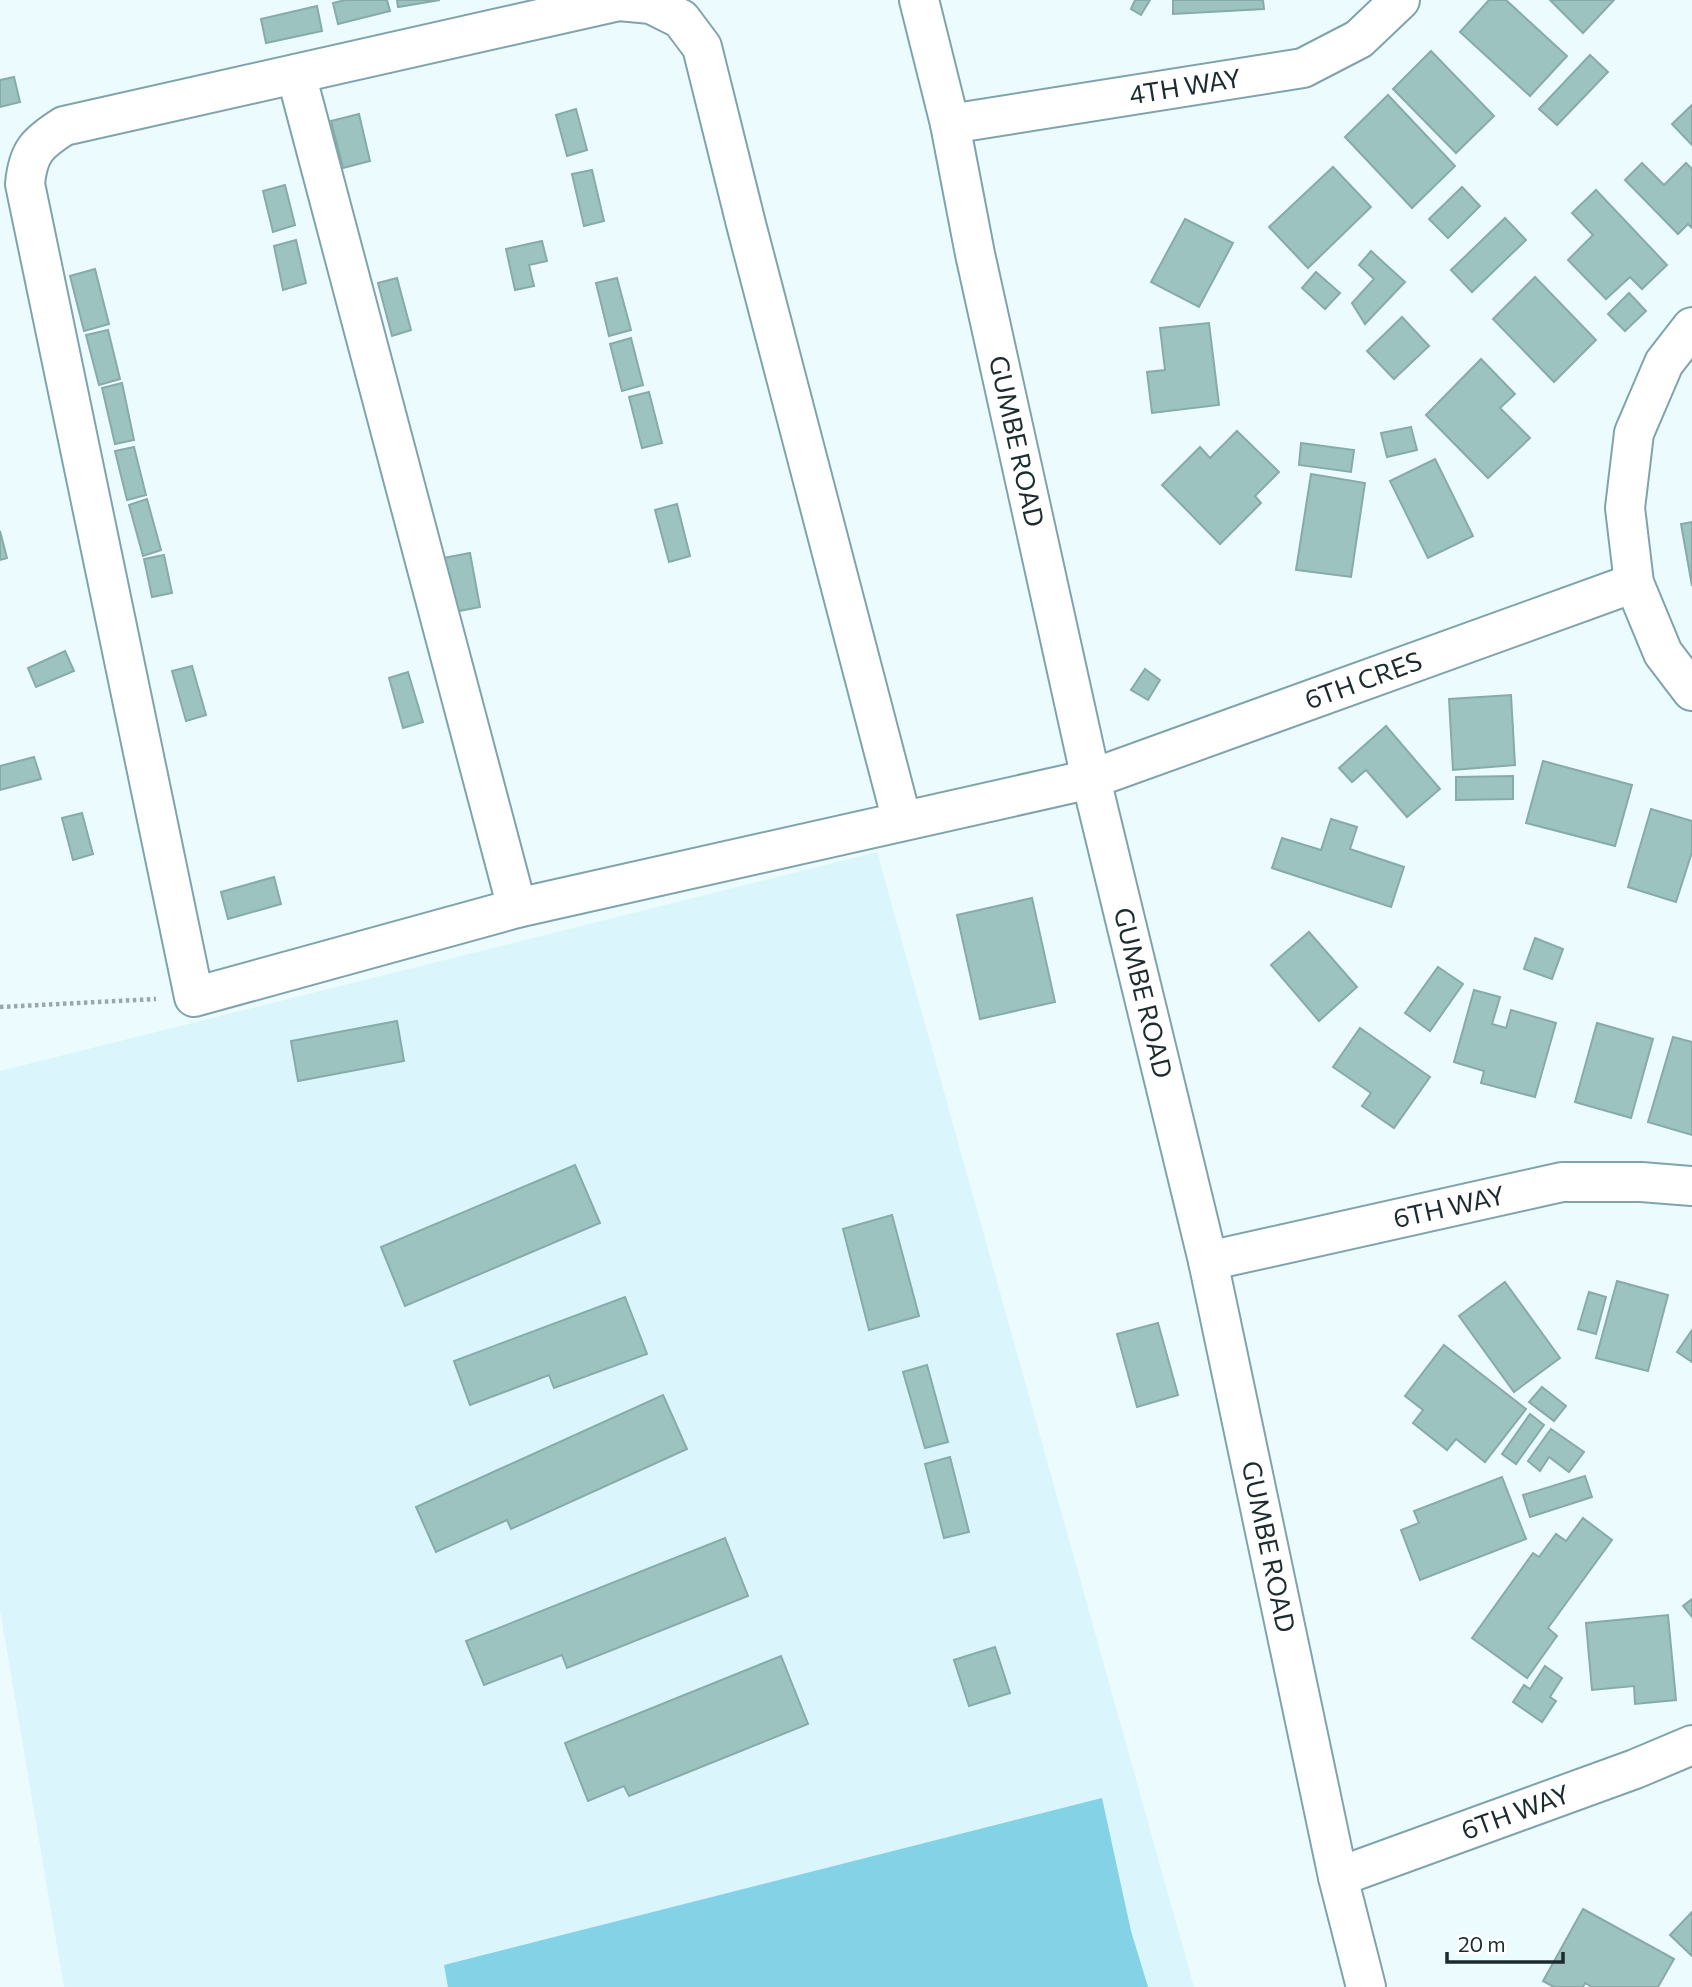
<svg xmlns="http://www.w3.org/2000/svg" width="1692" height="1987" viewBox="0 0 1692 1987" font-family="Commissioner,sans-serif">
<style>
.built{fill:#daf5fc}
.park{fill:#83d2e5}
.building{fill:#9dc3c0;stroke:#86aba9;stroke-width:2}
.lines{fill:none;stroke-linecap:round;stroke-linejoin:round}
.minor-casing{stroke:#80a3ac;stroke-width:42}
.tertiary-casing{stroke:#80a3ac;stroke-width:42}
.path{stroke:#99a8ab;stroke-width:4.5;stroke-dasharray:3.5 3.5;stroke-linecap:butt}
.minor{stroke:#fff;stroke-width:38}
.tertiary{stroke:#fff;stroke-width:38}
.labels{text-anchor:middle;stroke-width:7;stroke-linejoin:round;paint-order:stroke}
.street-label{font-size:26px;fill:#1c2b2e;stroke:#fff}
</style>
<rect width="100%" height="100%" fill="#ecfbfe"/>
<path class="built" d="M877 852 1194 1987H64L0 1610V1071Z"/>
<path class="park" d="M1102 1798 1131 1931 1148 1987H448L444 1965Z"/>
<g class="building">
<path d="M345 0H387L390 11 338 24 333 3Z"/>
<path d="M397 0H440L398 7Z"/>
<path d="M1135 0H1150L1141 15 1131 9Z"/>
<path d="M1173 0H1263L1264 9 1173 14Z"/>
<path d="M1489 0H1506L1567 56 1530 96 1460 32Z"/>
<path d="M1550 0H1614L1583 33Z"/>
<path d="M317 6 322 31 266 43 261 19Z"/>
<path d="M1431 51 1494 116 1456 153 1393 89Z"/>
<path d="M1590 55 1608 72 1557 125 1539 109Z"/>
<path d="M14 77 20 102 0 107V80Z"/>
<path d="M1388 95 1455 166 1412 208 1345 137Z"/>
<path d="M1692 105V145L1672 124Z"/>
<path d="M576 109 587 150 567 156 556 115Z"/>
<path d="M359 114 370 161 343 168 331 121Z"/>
<path d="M1642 163 1664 185 1686 163 1692 169V228L1688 224 1678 234 1625 180Z"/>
<path d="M1333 167 1371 207 1308 268 1269 227Z"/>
<path d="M592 170 604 221 584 226 572 174Z"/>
<path d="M285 185 295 225 273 232 263 191Z"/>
<path d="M1462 187 1480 206 1448 238 1429 219Z"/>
<path d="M1596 190 1667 265 1642 289 1630 277 1606 299 1568 260 1593 235 1572 213Z"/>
<path d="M1505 218 1526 240 1472 292 1451 270Z"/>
<path d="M1185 219 1233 243 1199 307 1151 282Z"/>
<path d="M296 240 306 283 283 290 274 246Z"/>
<path d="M542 241 547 261 529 265 534 286 515 290 506 249Z"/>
<path d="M1371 251 1405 282 1365 324 1352 303 1374 279 1359 265Z"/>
<path d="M95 269 109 324 84 331 70 276Z"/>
<path d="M1316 272 1340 293 1325 309 1302 288Z"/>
<path d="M1535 277 1596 340 1554 382 1493 319Z"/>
<path d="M397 278 411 330 392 336 378 283Z"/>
<path d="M617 278 631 330 609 336 596 283Z"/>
<path d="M1629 293 1646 311 1625 331 1608 314Z"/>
<path d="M1402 317 1429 346 1394 379 1367 351Z"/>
<path d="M1209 323 1219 405 1152 413 1147 372 1165 370 1160 328Z"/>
<path d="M108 330 120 379 99 385 86 335Z"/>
<path d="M631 338 643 385 622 391 610 344Z"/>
<path d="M1481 359 1515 394 1500 408 1530 438 1488 478 1426 415Z"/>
<path d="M122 383 134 440 115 444 102 388Z"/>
<path d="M649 392 662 443 642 448 629 397Z"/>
<path d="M1411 427 1417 450 1387 457 1381 433Z"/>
<path d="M1237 431 1279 472 1255 496 1261 503 1220 544 1162 485 1200 447 1210 458Z"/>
<path d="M1301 443 1354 450 1351 472 1299 465Z"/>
<path d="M134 447 146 495 127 500 115 451Z"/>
<path d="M1435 459 1473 536 1428 558 1390 481Z"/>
<path d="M1311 474 1365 483 1351 577 1296 570Z"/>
<path d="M147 499 161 550 143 556 129 505Z"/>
<path d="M677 504 690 556 669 562 655 510Z"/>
<path d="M1692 522V586L1681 524Z"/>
<path d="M0 531 7 558 0 560Z"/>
<path d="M470 553 480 607 454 612 443 558Z"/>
<path d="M164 555 172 593 152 597 144 559Z"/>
<path d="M65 651 74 671 36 687 28 668Z"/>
<path d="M192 666 206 715 186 721 172 671Z"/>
<path d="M1145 669 1160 680 1148 700 1131 690Z"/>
<path d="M408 672 423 722 403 728 389 678Z"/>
<path d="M1511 695 1515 765 1453 770 1449 699Z"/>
<path d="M1386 726 1440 789 1407 817 1366 770 1352 782 1339 768Z"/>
<path d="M34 757 41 779 0 790V766Z"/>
<path d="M1543 761 1632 785 1615 846 1526 823Z"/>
<path d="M1513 776V799L1456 800V777Z"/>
<path d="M1651 809 1692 821V852L1676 902 1628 887Z"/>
<path d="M82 813 93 854 73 860 62 818Z"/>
<path d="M1331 819 1357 827 1350 849 1404 867 1391 907 1272 868 1282 838 1321 850Z"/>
<path d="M274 877 281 904 228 919 221 892Z"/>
<path d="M1032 898 1055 1002 980 1019 957 915Z"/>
<path d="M1309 932 1357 987 1319 1021 1271 965Z"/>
<path d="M1535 938 1563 949 1552 979 1524 969Z"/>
<path d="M1438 967 1463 984 1430 1031 1405 1013Z"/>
<path d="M1474 990 1500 997 1492 1024 1506 1028 1511 1010 1556 1023 1535 1097 1481 1083 1484 1071 1454 1062Z"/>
<path d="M397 1021 404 1061 298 1081 291 1041Z"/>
<path d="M1597 1023 1653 1039 1631 1118 1575 1102Z"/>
<path d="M1360 1028 1430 1077 1394 1128 1362 1106 1371 1093 1333 1067Z"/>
<path d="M1673 1037 1692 1042V1135L1648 1122Z"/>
<path d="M575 1165 600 1223 405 1306 381 1247Z"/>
<path d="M892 1215 919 1316 869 1330 843 1229Z"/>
<path d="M1617 1281 1668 1295 1648 1371 1596 1358Z"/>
<path d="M1505 1282 1560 1358 1514 1392 1459 1316Z"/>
<path d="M1589 1292 1606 1297 1596 1334 1578 1329Z"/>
<path d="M625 1297 647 1354 554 1388 549 1375 470 1405 454 1361Z"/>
<path d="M1158 1323 1178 1395 1137 1407 1117 1334Z"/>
<path d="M1692 1330V1362L1677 1352Z"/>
<path d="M1444 1345 1526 1409 1485 1462 1456 1439 1447 1450 1413 1423 1423 1410 1405 1396Z"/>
<path d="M927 1365 948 1442 925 1448 903 1372Z"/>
<path d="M1542 1387 1566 1406 1554 1421 1529 1402Z"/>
<path d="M663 1395 687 1449 511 1529 507 1520 436 1552 416 1507Z"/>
<path d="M1530 1414 1544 1425 1516 1464 1502 1454Z"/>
<path d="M1551 1429 1584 1452 1569 1472 1549 1457 1540 1471 1528 1461Z"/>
<path d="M950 1457 969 1532 944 1538 925 1464Z"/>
<path d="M1585 1476 1592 1497 1530 1517 1523 1495Z"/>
<path d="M1502 1477 1526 1539 1420 1580 1401 1530 1419 1523 1414 1511Z"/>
<path d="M1583 1518 1612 1540 1548 1628 1557 1636 1527 1678 1472 1638 1533 1553 1539 1557 1556 1534 1566 1541Z"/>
<path d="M725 1538 748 1596 567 1668 562 1655 484 1685 466 1641Z"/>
<path d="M1692 1599V1617L1683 1606Z"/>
<path d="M1668 1615 1676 1700 1635 1704 1634 1686 1592 1690 1586 1623Z"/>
<path d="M995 1647 1010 1693 969 1706 954 1660Z"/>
<path d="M781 1656 808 1724 629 1796 624 1786 588 1801 565 1743Z"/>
<path d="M1545 1666 1562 1678 1550 1697 1556 1701 1542 1722 1513 1702 1524 1685 1530 1689Z"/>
<path d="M1583 1909 1674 1959 1658 1987H1592L1585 1983 1583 1987H1554L1543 1981Z"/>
<path d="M1692 1912V1956L1670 1935Z"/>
</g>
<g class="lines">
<defs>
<g id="minor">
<path d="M296 74 517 908"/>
<path id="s1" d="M950 124 1303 68 1359 39 1400 0"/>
<path d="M1692 327 1664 363 1634 433 1625 508 1634 583 1663 653 1692 691"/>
<path id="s2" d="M902 821 746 224 702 47 681 19 651 4 619 1 64 126C37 143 28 152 25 184L194 997 517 908 1091 779 1634 583"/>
<path id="s3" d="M1208 1261 1562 1182H1641L1692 1186"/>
<path id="s4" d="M1338 1877 1635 1769 1692 1745"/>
</g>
<g id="tertiary">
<path id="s5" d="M919 0 950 124 975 254 1091 779 1208 1261 1338 1877 1366 1987"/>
</g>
</defs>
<use href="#minor" class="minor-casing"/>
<use href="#tertiary" class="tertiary-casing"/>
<path class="path" d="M0 1007 156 999"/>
<use href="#minor" class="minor"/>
<use href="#tertiary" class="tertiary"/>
</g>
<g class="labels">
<g class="street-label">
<text dy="9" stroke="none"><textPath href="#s1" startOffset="238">4TH WAY</textPath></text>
<text dy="9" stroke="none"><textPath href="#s5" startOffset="452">GUMBE ROAD</textPath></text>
<text dy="9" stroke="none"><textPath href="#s2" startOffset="3586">6TH CRES</textPath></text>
<text dy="9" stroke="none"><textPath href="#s5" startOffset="1018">GUMBE ROAD</textPath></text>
<text dy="9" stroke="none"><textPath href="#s3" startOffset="247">6TH WAY</textPath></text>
<text dy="9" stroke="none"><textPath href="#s5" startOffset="1586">GUMBE ROAD</textPath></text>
<text dy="9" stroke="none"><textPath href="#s4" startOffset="189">6TH WAY</textPath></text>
</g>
</g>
<path d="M1447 1952v10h116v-10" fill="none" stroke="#1c2b2e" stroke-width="3.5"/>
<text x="1458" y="1952" font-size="21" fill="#1c2b2e" stroke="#ffffff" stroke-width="5" paint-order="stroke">20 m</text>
</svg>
